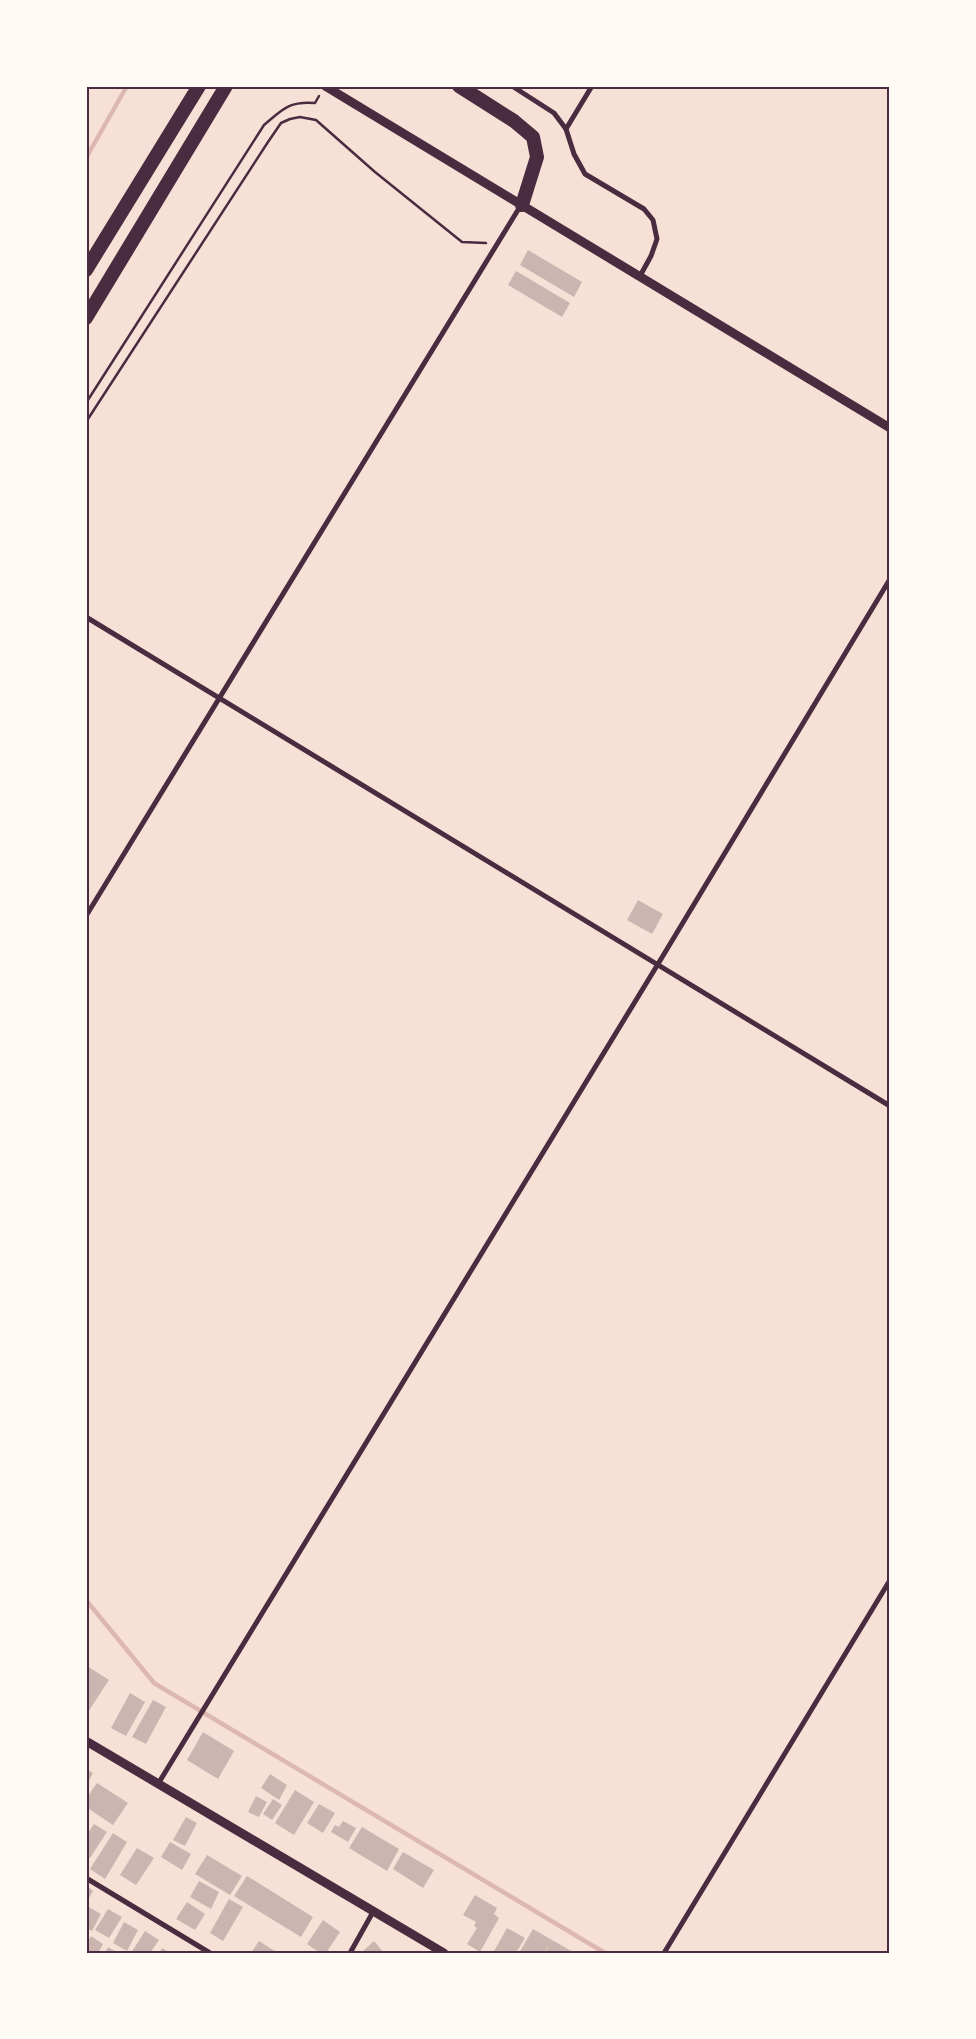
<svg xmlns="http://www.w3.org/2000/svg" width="976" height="2039" viewBox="0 0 976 2039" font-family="'IBM Plex Sans',sans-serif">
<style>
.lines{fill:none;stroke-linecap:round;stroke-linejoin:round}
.stream{stroke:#dcb8b0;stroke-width:4.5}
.building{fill:#ccb4b1}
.path{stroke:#4a2c40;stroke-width:2.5}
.minor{stroke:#4a2c40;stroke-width:5}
.tertiary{stroke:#4a2c40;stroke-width:9}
.trunk{stroke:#4a2c40;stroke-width:14}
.neatline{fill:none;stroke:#4a2c40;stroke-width:2}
</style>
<rect width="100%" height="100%" fill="#f7e1d7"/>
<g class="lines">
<g class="stream">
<path d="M86 158 127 86"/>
<path d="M86 1600 154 1683 605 1953"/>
</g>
</g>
<g class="building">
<path d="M528 250 582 282 574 297 520 265Z"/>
<path d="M516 271 570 303 562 317 508 285Z"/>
<path d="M638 900 663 914 652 934 627 920Z"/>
<path d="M87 1666 109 1680 86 1715V1668Z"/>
<path d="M130 1693 145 1702 126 1736 111 1728Z"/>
<path d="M153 1700 166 1707 146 1744 132 1737Z"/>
<path d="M203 1732 234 1751 218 1779 187 1760Z"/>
<path d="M86 1769 93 1773 86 1786Z"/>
<path d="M270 1774 287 1785 279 1800 261 1788Z"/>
<path d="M97 1783 128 1803 113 1825 86 1807V1799Z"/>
<path d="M295 1790 314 1802 294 1835 275 1823Z"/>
<path d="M256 1796 267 1802 259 1817 248 1812Z"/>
<path d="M273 1799 282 1805 272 1820 263 1814Z"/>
<path d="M319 1804 335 1813 323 1833 307 1823Z"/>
<path d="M186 1817 197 1823 185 1846 173 1840Z"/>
<path d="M343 1821 356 1828 348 1842 331 1832 335 1825 339 1827Z"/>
<path d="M94 1824 107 1832 90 1858 86 1855V1836Z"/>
<path d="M362 1827 399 1849 387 1871 349 1848Z"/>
<path d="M113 1833 127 1842 105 1879 90 1869Z"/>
<path d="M170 1842 191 1854 182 1870 161 1857Z"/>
<path d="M137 1848 154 1858 136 1885 120 1875Z"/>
<path d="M403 1852 434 1870 423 1888 393 1869Z"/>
<path d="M207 1855 242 1876 230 1895 195 1874Z"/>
<path d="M247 1876 313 1917 301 1937 234 1896Z"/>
<path d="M199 1881 219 1892 211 1909 190 1897Z"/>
<path d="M86 1885 93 1891 86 1903Z"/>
<path d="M475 1895 497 1908 494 1914 499 1918 480 1952 467 1944 477 1928 474 1926 476 1922 463 1915Z"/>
<path d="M229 1899 243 1907 223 1941 210 1933Z"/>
<path d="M187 1902 205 1914 195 1930 176 1919Z"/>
<path d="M87 1906 101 1914 92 1931 86 1928Z"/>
<path d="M108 1909 122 1917 109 1938 95 1930Z"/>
<path d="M323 1920 340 1932 326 1953H320L307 1944Z"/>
<path d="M124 1922 138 1930 127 1951 113 1943Z"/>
<path d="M507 1928 525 1938 516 1953H496L494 1951Z"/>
<path d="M533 1929 552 1940 575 1953H545L549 1945 544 1953H519Z"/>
<path d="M145 1931 159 1940 150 1953H131Z"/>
<path d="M91 1936 103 1944 98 1953H86V1944Z"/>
<path d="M259 1941 278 1953H251Z"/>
<path d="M374 1941 384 1953H361Z"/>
<path d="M108 1947 118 1953H105Z"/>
<path d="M162 1948 170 1953H160Z"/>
</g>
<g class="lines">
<g class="path">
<path d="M86 403 264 125C283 109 289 101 315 103L319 96"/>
<path d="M86 422 268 142 281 123 290 119 300 117 316 120 375 172 462 242 486 243"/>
<path d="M86 1586 87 1584"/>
</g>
<g class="minor">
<path d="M512 86 554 113 566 129 574 154 585 174 644 209 653 220 657 239 651 256 640 276"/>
<path d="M566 129 592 86"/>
<path d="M86 617 890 1106"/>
<path d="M86 916 521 205"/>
<path d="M158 1784 658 964 890 579"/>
<path d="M86 1878 210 1953"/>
<path d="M350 1953 373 1912"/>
<path d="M664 1953 890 1580"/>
</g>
<g class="tertiary">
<path d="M325 86 890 428"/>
<path d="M86 1741 444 1953"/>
</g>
<g class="trunk">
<path d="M459 86 514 121 533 137 537 157 522 205"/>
<path d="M86 270 199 86"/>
<path d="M86 318 226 86"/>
</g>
</g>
<rect width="976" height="2039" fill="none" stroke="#fffaf5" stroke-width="175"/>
<rect x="88" y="88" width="800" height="1864" class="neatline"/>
</svg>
